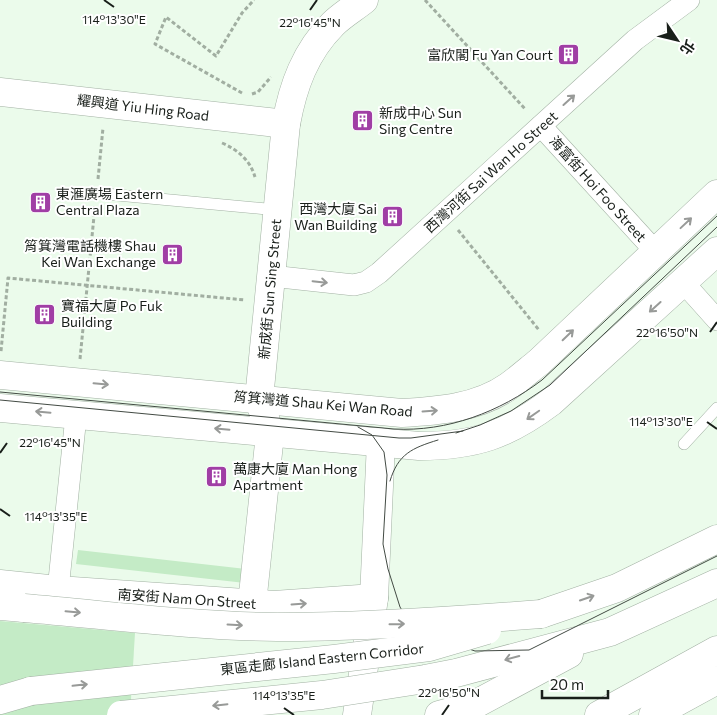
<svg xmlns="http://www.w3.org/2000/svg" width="717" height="715" viewBox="0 0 717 715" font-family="Commissioner,'Noto Sans TC',sans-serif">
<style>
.green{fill:#c4ebc6}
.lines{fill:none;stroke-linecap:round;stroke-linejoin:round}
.lane-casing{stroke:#a2b1a3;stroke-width:12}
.street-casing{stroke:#a2b1a3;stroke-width:22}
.secondary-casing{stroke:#a2b1a3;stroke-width:29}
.highway-casing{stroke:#a2b1a3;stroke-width:29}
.path{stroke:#a1aea1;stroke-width:3;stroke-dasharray:4 2.5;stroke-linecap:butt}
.lane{stroke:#fff;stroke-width:11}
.street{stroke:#fff;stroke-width:21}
.secondary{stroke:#fff;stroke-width:28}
.highway{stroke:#fff;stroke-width:28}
.tram{stroke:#434b44;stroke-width:1}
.highway-bridge-casing{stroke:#a2b1a3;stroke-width:29;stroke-linecap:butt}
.highway-bridge{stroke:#fff;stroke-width:28}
.oneway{stroke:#989a98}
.ticks{fill:none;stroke:#191f1a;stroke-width:2}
.labels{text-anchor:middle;stroke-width:4;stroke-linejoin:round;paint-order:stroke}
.poi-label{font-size:14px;fill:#191f1a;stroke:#fff;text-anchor:start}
.street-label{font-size:14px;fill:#191f1a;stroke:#fff}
.ticks-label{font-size:12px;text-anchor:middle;fill:#191f1a;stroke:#fff;stroke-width:4;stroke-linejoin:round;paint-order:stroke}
</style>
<rect width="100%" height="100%" fill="#ebfbeb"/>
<g class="green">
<path d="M78 550 246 569 245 583 76 564Z"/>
<path d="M0 621 135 633 130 715H0Z"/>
</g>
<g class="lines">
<defs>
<g id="lane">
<path d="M106 194 277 210"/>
<path d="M684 444 717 408"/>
</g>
<g id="street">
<path d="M541 126 655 251"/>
<path d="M271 276 354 285 366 282 379 273 635 40 689 0"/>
<path d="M683 282 717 320"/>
<path d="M58 590 76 416"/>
</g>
<g id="secondary">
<path d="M0 92 286 124"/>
<path d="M0 375 402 413C438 411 478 408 509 386 520 378 529 370 539 362L717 194"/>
<path d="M0 408 419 446C475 446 507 435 551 402L717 251"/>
<path d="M0 584 58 590 274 605 374 598"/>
<path d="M252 604 270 434 259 399 286 124C293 86 305 52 333 24 342 15 354 8 364 0"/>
<path d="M357 715 374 598 381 442"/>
<path d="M599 715 717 650"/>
<path d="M653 715 717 680"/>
</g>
<g id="highway">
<path d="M0 606 24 608"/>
<path d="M541 614 617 588 717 539"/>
<path d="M425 679 456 673 610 632 717 583"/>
<path d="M0 700 31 691"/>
<path d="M439 715 472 706 569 654"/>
</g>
</defs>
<use href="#lane" class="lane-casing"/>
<use href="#street" class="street-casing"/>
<use href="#secondary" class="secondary-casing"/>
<use href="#highway" class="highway-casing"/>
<g class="path">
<path d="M425 0 526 110"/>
<path d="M242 93 155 44 166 17 216 56 242 13 254 0"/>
<path d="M252 94 258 92 271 77"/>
<path d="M222 143C238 150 250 160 255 177"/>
<path d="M98 179 103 128"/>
<path d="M458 230 539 330"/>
<path d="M1 351 8 278 245 300"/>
<path d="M80 359 95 206"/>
</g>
<use href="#lane" class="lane"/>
<use href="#street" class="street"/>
<use href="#secondary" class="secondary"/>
<use href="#highway" class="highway"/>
<g class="tram">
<path d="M0 392 394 429C447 432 500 412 542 380L717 216"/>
<path d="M0 400 399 438H411L463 431"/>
<path d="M358 427 372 435 384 452 387 475 383 544 388 569 400 607 414 630 475 651 529 650 717 556"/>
<path d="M456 433 480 425 511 411 550 385 717 227"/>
<path d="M390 481C398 454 412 448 438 440"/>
</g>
<defs>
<g id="highway-bridge">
<path d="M24 608C108 615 193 626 277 627 365 627 453 621 541 614"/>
<path d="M31 691 334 659 429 647 487 630"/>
<path d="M121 715 322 695 425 679"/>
</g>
</defs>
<use href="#highway-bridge" class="highway-bridge-casing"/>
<use href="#highway-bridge" class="highway-bridge"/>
</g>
<defs><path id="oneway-shaft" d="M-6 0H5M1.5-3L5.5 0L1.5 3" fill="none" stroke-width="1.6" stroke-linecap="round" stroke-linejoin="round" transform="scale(1.25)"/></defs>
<g class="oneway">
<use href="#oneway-shaft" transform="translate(569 100) rotate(-42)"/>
<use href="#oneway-shaft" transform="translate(686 223) rotate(-43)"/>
<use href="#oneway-shaft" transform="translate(320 282) rotate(6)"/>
<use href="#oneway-shaft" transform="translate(655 307) rotate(138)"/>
<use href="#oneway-shaft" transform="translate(568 335) rotate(-44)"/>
<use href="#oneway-shaft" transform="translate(101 384) rotate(5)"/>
<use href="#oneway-shaft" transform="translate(430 411) rotate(-4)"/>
<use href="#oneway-shaft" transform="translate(43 412) rotate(-175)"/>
<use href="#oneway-shaft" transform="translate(533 415) rotate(145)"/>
<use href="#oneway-shaft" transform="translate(222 429) rotate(-175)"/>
<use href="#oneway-shaft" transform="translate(587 598) rotate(-19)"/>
<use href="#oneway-shaft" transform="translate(299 604) rotate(-4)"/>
<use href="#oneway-shaft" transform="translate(73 612) rotate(5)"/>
<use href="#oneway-shaft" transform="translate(397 624) rotate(-1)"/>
<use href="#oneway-shaft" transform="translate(235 625) rotate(3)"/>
<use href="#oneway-shaft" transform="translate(512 658) rotate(165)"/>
<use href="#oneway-shaft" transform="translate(80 685) rotate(-6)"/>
<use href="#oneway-shaft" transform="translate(220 705) rotate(174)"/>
</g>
<path class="ticks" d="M104 0 114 7M310 10 317 0M710 332 717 322M707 422 717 429M0 453 7 443M0 509 10 516M284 708 294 715M442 715 449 705"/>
<defs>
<symbol id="building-square" viewBox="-11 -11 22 22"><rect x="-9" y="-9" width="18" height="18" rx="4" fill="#a03ea5" stroke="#fff"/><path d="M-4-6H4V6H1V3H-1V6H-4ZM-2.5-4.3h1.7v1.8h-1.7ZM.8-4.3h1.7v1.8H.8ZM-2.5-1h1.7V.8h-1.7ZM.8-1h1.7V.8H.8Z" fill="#fff"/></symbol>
</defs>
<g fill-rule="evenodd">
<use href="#building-square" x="556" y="42" width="25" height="25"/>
<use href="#building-square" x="350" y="108" width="25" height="25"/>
<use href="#building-square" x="28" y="190" width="25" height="25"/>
<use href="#building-square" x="380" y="204" width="25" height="25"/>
<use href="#building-square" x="160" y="242" width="25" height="25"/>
<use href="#building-square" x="32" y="302" width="25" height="25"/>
<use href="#building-square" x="204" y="464" width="25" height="25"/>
</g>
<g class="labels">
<g class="poi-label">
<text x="553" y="60" text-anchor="end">富欣閣 Fu Yan Court</text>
<text x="379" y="118">新成中心 Sun<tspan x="379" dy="16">Sing Centre</tspan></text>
<text x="56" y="199">東滙廣場 Eastern<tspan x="56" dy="16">Central Plaza</tspan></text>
<text x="377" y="214" text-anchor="end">西灣大廈 Sai<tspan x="377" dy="16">Wan Building</tspan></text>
<text x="156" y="251" text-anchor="end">筲箕灣電話機樓 Shau<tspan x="156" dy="16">Kei Wan Exchange</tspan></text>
<text x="61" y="311">寶福大廈 Po Fuk<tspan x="61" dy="16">Building</tspan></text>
<text x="233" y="474">萬康大廈 Man Hong<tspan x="233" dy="16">Apartment</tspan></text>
</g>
<g class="street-label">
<text transform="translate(143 108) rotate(7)" y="5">耀興道 Yiu Hing Road</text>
<text transform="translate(491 172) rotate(-42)" y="5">西灣河街 Sai Wan Ho Street</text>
<text transform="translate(598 189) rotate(48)" y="5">海富街 Hoi Foo Street</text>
<text transform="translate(270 289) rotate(-85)" y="5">新成街 Sun Sing Street</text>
<text transform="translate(323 404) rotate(5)" y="5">筲箕灣道 Shau Kei Wan Road</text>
<text transform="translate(187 599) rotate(4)" y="5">南安街 Nam On Street</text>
<text transform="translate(322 659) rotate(-6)" y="5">東區走廊 Island Eastern Corridor</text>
</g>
</g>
<g class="ticks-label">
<text x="114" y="24">114°13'30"E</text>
<text x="310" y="27">22°16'45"N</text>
<text x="667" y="337">22°16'50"N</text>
<text x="661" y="426">114°13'30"E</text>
<text x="50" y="447">22°16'45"N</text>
<text x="56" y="521">114°13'35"E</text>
<text x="449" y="697">22°16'50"N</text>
<text x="284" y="700">114°13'35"E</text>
</g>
<g transform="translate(677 40) rotate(125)" stroke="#ffffff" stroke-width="4" paint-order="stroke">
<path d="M0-4L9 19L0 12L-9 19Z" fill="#191f1a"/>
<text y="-8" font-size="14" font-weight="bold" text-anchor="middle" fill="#191f1a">北</text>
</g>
<path d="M542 690v8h66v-8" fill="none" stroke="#191f1a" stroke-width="2.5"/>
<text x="550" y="690" font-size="15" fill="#191f1a" stroke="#ffffff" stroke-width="4" paint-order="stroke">20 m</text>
</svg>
